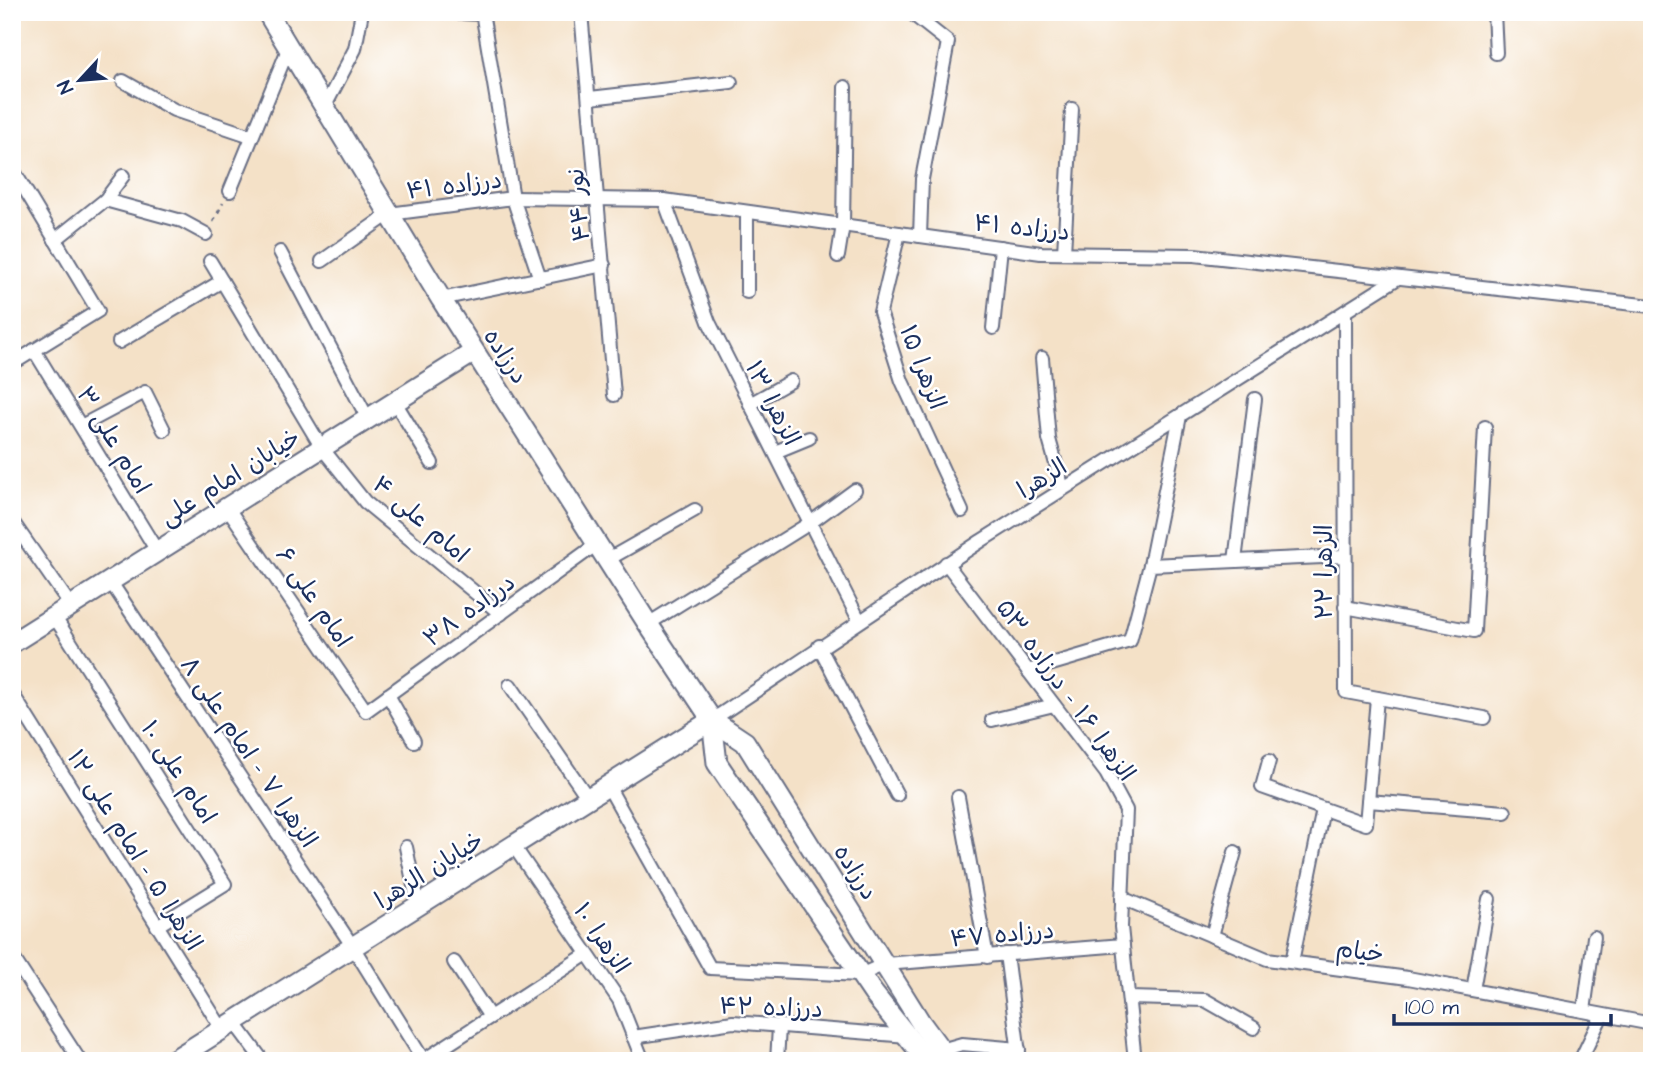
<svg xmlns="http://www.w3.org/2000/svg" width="1664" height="1073" viewBox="0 0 1664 1073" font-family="'Architects Daughter','Playpen Sans Arabic',sans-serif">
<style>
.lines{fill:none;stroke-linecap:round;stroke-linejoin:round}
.street-casing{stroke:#676d83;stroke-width:16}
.secondary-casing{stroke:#676d83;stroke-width:23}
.path{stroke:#676d83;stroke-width:2.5;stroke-dasharray:5 5;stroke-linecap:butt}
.street{stroke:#fff;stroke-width:12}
.secondary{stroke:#fff;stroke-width:19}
.labels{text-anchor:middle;stroke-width:5;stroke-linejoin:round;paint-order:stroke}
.street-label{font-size:24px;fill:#1b2f5e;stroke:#fff}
</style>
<rect width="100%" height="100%" fill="#fff"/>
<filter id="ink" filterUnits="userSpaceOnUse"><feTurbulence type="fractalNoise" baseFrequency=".0143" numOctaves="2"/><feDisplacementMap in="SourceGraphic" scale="14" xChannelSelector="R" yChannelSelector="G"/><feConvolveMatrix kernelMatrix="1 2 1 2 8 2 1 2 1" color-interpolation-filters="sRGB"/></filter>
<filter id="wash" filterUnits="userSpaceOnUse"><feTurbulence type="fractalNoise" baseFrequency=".00686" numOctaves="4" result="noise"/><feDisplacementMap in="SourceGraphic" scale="28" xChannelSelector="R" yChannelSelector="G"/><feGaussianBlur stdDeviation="1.57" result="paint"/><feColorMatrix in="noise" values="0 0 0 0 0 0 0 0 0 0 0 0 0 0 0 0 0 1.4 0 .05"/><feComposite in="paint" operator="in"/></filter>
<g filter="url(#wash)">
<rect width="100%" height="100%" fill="#f4e1c7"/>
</g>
<g filter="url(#ink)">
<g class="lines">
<defs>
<g id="street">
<path d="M442 12 482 14"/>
<path d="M482 12 513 198 540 279"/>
<path d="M581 12 614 395"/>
<path d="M910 12 948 42 922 179 920 236"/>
<path d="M1494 12 1496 53"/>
<path d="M123 81 174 110 251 136"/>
<path d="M590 98 731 82"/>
<path d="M325 106 355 49 362 12"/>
<path d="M12 168 98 311 12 364"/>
<path d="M230 191 289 47"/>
<path d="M105 200 182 221 206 234"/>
<path d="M664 200 709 322 859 620"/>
<path d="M747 212V292"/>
<path d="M899 233 880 312 902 381 962 511"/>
<path d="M55 240 105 200 123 176"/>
<path d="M280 252 368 419"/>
<path d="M1064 253 1072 109"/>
<path d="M838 256 843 225 845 87"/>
<path d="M210 261 322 448 365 502 501 614"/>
<path d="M322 261 389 214 513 198 664 200 1041 253 1194 255 1652 306"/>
<path d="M441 299 604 265"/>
<path d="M1345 312 1346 692 1484 718"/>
<path d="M993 328 1001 247"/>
<path d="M119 342 222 281"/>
<path d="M34 350 157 551"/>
<path d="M1042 358 1049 439 1063 489"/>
<path d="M395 402 432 463"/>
<path d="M750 404 791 381"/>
<path d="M81 426 145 392 164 430"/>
<path d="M775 452 809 438"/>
<path d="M227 507 366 711 597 544"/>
<path d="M12 521 71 606"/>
<path d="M607 560 695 510"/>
<path d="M1235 561 1255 399"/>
<path d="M946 563 1106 773 1126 810 1121 927 1135 1061"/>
<path d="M1150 565 1180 416"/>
<path d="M110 581 353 947 424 1061"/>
<path d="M1345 607 1474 631 1485 427"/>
<path d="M54 616 225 884 157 926"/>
<path d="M648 624 810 523 855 490"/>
<path d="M819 646 897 795"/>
<path d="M1028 671 1130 641 1150 565 1345 556"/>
<path d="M510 685 588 798"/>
<path d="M12 693 222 1029"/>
<path d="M388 695 414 741"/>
<path d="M712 720 981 541 1398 278"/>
<path d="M992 720 1054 705"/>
<path d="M1269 761 1262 787 1366 824 1377 698"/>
<path d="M608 786 710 968 860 975 885 964 1123 945"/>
<path d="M958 797 987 957"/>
<path d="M1368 801 1505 812"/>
<path d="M513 845 619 1000 643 1061"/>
<path d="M406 847 418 906"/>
<path d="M1122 898 1267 959 1408 978 1652 1024"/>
<path d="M1212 936 1235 852"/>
<path d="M1006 954 1020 1061"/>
<path d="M12 956 80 1061"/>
<path d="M454 962 490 1017"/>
<path d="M1292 962 1323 809"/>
<path d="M1473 990 1489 899"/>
<path d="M1129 998 1205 1000 1254 1028"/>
<path d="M1584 1011 1594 937"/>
<path d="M234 1022 263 1061"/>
<path d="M633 1037 733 1022 908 1036"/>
<path d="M941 1050 962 1044 1019 1049"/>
<path d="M424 1060 587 954"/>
<path d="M777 1061 779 1027"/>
<path d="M1580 1061 1602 1015"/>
</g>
<g id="secondary">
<path d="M267 12 441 299 648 624 712 720 745 742 921 1023 949 1061"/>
<path d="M12 643 474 352"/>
<path d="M712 720 717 763 873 993 927 1061"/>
<path d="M172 1061 712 720"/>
</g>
</defs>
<use href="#street" class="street-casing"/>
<use href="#secondary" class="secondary-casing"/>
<path class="path" d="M213 222 223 203"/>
<use href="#street" class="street"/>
<use href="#secondary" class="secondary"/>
</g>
</g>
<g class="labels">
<g class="street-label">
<text transform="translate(454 185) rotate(-7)" y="8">درزاده ۴۱</text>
<text transform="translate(578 205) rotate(-95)" y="8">نور ۴۴</text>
<text transform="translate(1022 227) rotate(6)" y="8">درزاده ۴۱</text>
<text transform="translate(506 356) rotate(57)" y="8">درزاده</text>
<text transform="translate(923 367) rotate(69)" y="8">الزهرا ۱۵</text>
<text transform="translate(773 403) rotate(63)" y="8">الزهرا ۱۳</text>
<text transform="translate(114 440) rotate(59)" y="8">امام علی ۳</text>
<text transform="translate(230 477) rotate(-32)" y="8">خیابان امام علی</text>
<text transform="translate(1042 478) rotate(-32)" y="8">الزهرا</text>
<text transform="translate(421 519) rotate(41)" y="8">امام علی ۴</text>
<text transform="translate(1324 572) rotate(-90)" y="8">الزهرا ۲۲</text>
<text transform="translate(314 597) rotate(56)" y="8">امام علی ۶</text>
<text transform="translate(469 610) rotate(-36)" y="8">درزاده ۳۸</text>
<text transform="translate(1066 690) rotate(54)" y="8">الزهرا ۱۶ - درزاده ۵۳</text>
<text transform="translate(249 752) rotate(56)" y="8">الزهرا ۷ - امام علی ۸</text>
<text transform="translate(179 772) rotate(57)" y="8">امام علی ۱۰</text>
<text transform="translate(135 850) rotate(58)" y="8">الزهرا ۵ - امام علی ۱۲</text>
<text transform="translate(429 870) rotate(-32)" y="8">خیابان الزهرا</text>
<text transform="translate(856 872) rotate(58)" y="8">درزاده</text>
<text transform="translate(1002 934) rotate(-5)" y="8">درزاده ۴۷</text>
<text transform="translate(602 938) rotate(56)" y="8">الزهرا ۱۰</text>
<text transform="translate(1360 951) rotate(8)" y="8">خیام</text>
<text transform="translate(771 1007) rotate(2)" y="8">درزاده ۴۲</text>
</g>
</g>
<rect width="1664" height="1073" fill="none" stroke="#fff" stroke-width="42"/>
<g transform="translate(80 80) rotate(244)" stroke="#ffffff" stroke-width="5" paint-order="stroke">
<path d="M0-5L12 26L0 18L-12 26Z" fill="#1b2f5e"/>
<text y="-10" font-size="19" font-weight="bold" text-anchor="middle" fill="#1b2f5e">N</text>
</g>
<path d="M1394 1014v10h217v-10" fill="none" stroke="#1b2f5e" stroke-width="3.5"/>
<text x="1405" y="1014" font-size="21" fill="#1b2f5e" stroke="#ffffff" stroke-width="5" paint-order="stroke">100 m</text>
</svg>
